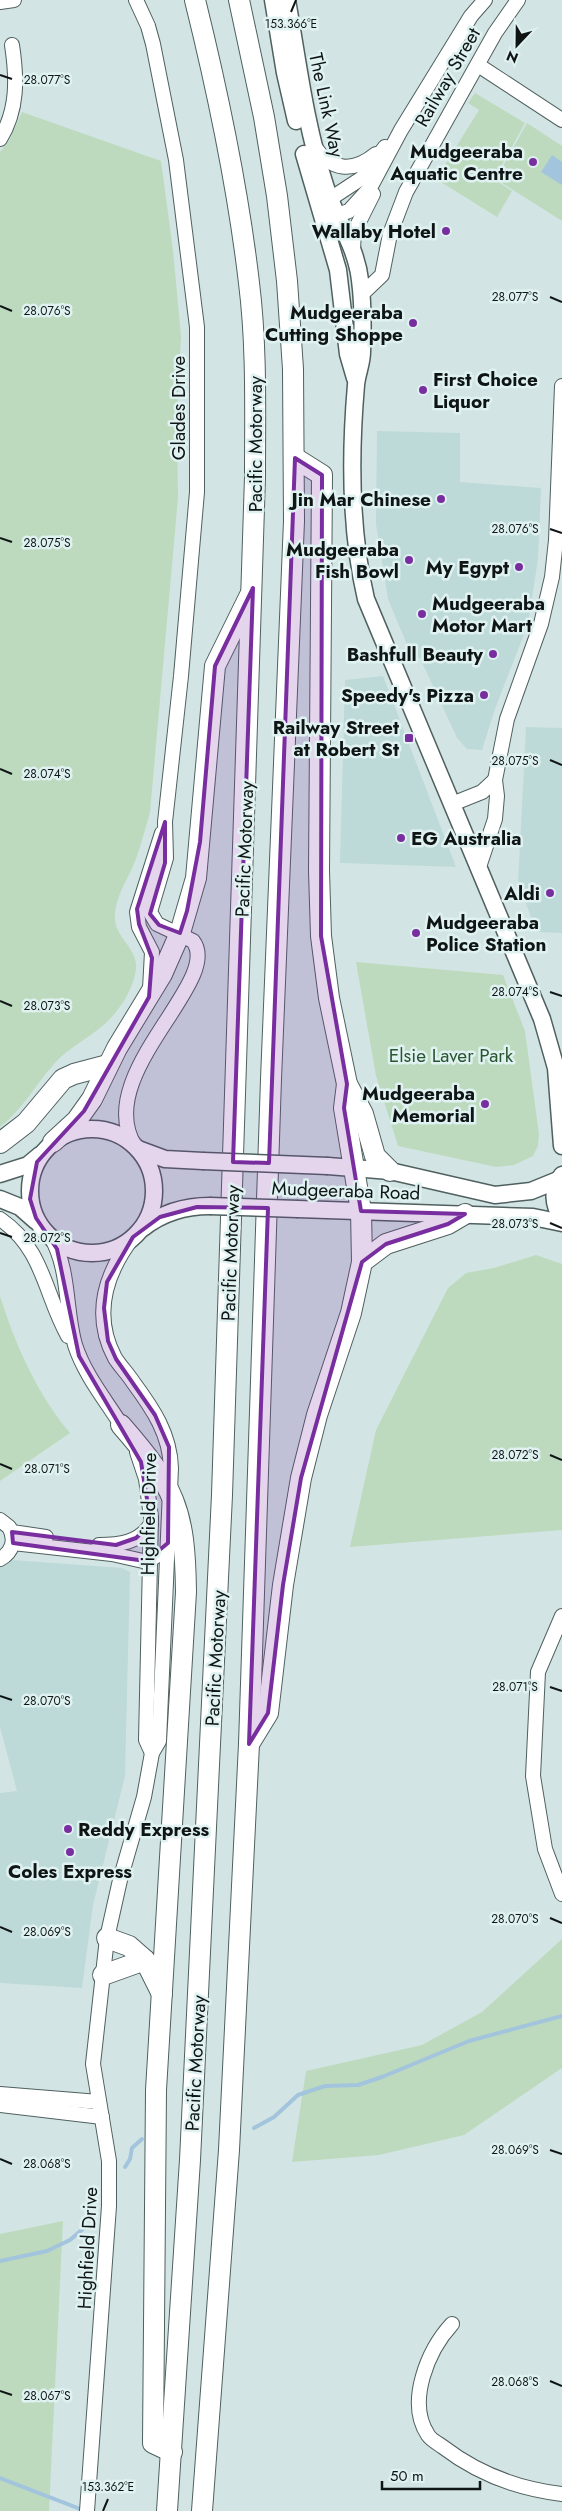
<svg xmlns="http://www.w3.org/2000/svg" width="562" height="2511" viewBox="0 0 562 2511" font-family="Jost,sans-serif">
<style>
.built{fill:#bddad8}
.green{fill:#bddabe}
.water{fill:#a3c4dd}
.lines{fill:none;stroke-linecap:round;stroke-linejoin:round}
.stream{stroke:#a3c4dd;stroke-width:4}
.minor-casing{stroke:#4f605f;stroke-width:16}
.major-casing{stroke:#4f605f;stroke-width:19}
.highway-casing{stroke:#4f605f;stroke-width:22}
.minor{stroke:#fff;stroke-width:14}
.major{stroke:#fff;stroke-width:16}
.highway{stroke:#fff;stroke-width:20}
.major-bridge-casing{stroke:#4f605f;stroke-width:19;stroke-linecap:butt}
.major-bridge{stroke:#fff;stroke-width:16}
.marked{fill:#792ea0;fill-opacity:0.2;stroke:#792ea0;stroke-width:4;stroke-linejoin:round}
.ticks{fill:none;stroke:#0f1515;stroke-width:2}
.poi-dot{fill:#792ea0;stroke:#dff2f1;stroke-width:2}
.labels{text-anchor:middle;stroke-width:5;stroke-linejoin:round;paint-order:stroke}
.street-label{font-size:19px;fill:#0f1515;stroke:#dff2f1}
.poi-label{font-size:19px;font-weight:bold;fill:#0f1515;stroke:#dff2f1;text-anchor:end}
.park-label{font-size:19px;fill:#29552e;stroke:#dff2f1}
.ticks-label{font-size:12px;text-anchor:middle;fill:#0f1515;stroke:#dff2f1;stroke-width:5;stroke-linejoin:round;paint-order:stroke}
</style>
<rect width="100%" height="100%" fill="#d2e5e4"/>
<g class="built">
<path d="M377 431 460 433V482L541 488 538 559 528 624 495 709 482 750 467 749 457 738 420 658 410 652 388 599 376 524Z"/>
<path d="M383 676 456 867 340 863 345 680Z"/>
<path d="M526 727 562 728V933L537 932 518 883Z"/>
<path d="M12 1560 122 1568 130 1572 125 1776 93 1905 82 1988 0 1983V1793L17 1791 0 1727V1567Z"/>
</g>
<g class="green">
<path d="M475 93 525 123 494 179 512 191 497 217 436 179 479 110 468 103Z"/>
<path d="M22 112 161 161 173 250 181 336 177 417 178 498 150 812C146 826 142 841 137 856 130 878 114 895 115 920 116 937 138 950 136 968 134 991 115 1018 96 1031 82 1042 66 1050 54 1064 35 1085 23 1109 0 1127V152L9 141Z"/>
<path d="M527 123 562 146V221L496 179Z"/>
<path d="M356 962 503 975 525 1031 539 1134 538 1146 533 1156 514 1165 496 1167 398 1146 376 1076Z"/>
<path d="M536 1255 562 1264V1530L350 1547 376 1430 448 1288 466 1273 494 1268Z"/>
<path d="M0 1296C15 1344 37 1394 70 1433L0 1481Z"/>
<path d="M562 1939V2068L464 2135 379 2155 292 2162 306 2071 422 2045 482 2012Z"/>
<path d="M63 2221 49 2511H0V2234Z"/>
</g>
<path class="water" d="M552 155 562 162V185L541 172Z"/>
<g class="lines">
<g class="stream">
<path d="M254 2128 274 2117 298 2095 325 2086 358 2085 382 2077 469 2041 562 2016"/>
<path d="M125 2167 130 2159 132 2148 142 2139"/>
<path d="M0 2261 47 2251 70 2240 84 2228"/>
<path d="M0 2478 83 2510"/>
</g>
<defs>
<g id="minor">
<path d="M0 2 14 0"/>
<path d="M478 65 562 120"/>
<path d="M0 139C18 110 17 78 12 45"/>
<path d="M314 146C331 171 353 173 376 154"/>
<path d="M330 199 362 178 385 147"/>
<path d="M337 215 349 211 370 188 401 130 471 16 485 0"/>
<path d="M353 249 354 232 373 194"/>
<path d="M361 295 382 275 390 234 406 192 495 33 518 0"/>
<path d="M452 804 482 792 495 780"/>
<path d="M479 867 495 819 497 796 495 780 507 719 541 624 552 577 556 540 562 386"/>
<path d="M150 989 152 952 139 927 137 912 162 833"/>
<path d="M135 1146C91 1075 224 981 193 941L157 924 150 912 166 858 165 822 181 676 197 492V327L176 160 153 44 148 26 136 0"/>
<path d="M0 1219C44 1249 44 1293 68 1336"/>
<path d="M51 1237C70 1270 65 1310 75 1345 85 1376 108 1403 125 1431"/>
<path d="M137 1452 146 1479 151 1517 146 1740 152 1753"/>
<path d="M0 1520 9 1527C16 1539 13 1552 0 1559"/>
<path d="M12 1532 46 1537"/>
<path d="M13 1543 112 1554 143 1561H149L156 1556"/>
<path d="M99 1545C119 1545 139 1543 151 1524"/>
<path d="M562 1616 538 1672 533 1776 545 1849 562 1894"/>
<path d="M0 2094 99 2102"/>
<path d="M0 2105 102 2117"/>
<path d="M452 2324C428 2350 406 2402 428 2435 431 2440 439 2444 443 2447 477 2473 519 2489 562 2494"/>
<path d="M87 2511 109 2206V2161L93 2064 107 1938 120 1880 144 1797 152 1753 159 1741 171 1468C170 1434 153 1409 133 1382 128 1374 120 1366 115 1358 92 1315 105 1274 133 1237"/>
</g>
<g id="major">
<path d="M273 0 285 73 296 121"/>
<path d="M287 0C298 62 305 124 325 185 335 218 356 245 360 280 363 303 363 328 362 352 362 363 357 374 356 385 350 454 350 531 366 599L542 1019 556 1068 562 1146"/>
<path d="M304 154 338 270 348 354 355 378"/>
<circle cx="92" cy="1191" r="62"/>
<path d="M138 1149 165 1159 203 1161"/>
<path d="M328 1166 390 1171 495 1195 531 1191 558 1180"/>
<path d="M0 1174 28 1165 40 1155"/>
<path d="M562 1175C551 1189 553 1205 562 1219"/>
<path d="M0 1199 20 1207 36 1221"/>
<path d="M298 1209 533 1217 562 1223"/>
<path d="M143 1228C162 1213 185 1206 210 1206"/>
</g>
<g id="highway">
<path d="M295 458 322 475 319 871 321 936 329 998 347 1084 363 1114 375 1156 390 1171"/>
<path d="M53 1142 77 1120 92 1099 117 1048 162 974 180 933 196 878 215 666 250 595"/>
<path d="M0 1143 26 1123 63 1079 74 1074 108 1065"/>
<path d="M362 1262 386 1244 448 1224 465 1214"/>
<path d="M121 1425C175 1487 185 1509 186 1592L156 2090 153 2443 172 2452"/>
<path d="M249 1744 268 1713 283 1585 301 1478 317 1415 351 1313 362 1262 361 1211 344 1108 347 1084"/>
<path d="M107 1938 129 1946 145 1960"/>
<path d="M103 1975 145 1960 162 1994"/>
<path d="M167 2511 190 2160 222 1495 255 477C255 412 257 347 249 283 238 188 218 93 195 0"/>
<path d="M202 2511 229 2150 249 1744 271 1079 294 521 293 369 287 281 277 196 264 117 239 0"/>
</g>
</defs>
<use href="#minor" class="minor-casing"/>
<use href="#major" class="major-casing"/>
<use href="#highway" class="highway-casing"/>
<use href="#minor" class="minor"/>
<use href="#major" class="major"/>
<use href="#highway" class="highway"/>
<defs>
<g id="major-bridge">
<path d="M203 1161 328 1166"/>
<path d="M210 1206 298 1209"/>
</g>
</defs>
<use href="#major-bridge" class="major-bridge-casing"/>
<use href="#major-bridge" class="major-bridge"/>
</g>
<path class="marked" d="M295 458 322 475 321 936 347 1084 344 1108 361 1211 465 1214 448 1224 386 1244 362 1262 301 1478 283 1585 268 1713 249 1744 268 1208 197 1207 160 1217 133 1237 107 1282 104 1308 108 1341 116 1359 155 1415 169 1447 168 1543 146 1561 13 1543 12 1532 116 1545 136 1538 151 1524 141 1462 79 1356 57 1249 36 1218 30 1199 37 1162 84 1111 149 997 152 958 139 924 137 909 165 822V863L150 914 159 925 180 933 187 911 200 842 215 666 253 588 233 1162 269 1163Z"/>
<path class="ticks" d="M291 12 296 0M0 75 12 79M550 297 562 302M0 306 12 311M550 529 562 533M0 538 12 542M550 760 562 765M0 769 12 774M550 992 562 996M0 1001 12 1006M550 1223 562 1228M0 1233 12 1237M550 1455 562 1460M0 1464 12 1469M550 1687 562 1691M0 1696 12 1700M550 1918 562 1923M0 1927 12 1932M550 2150 562 2154M0 2159 12 2164M550 2381 562 2386M0 2391 12 2395M103 2511 108 2499"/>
<g class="poi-dot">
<circle cx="533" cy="162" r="5"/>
<circle cx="446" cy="231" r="5"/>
<circle cx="413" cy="323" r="5"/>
<circle cx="423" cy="390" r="5"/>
<circle cx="441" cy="499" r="5"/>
<circle cx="409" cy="560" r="5"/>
<circle cx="519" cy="567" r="5"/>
<circle cx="422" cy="614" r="5"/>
<circle cx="493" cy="654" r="5"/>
<circle cx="484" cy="695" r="5"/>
<rect x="404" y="733" width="10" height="10" rx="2.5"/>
<circle cx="401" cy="838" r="5"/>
<circle cx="550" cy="893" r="5"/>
<circle cx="416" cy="933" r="5"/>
<circle cx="485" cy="1104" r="5"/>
<circle cx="68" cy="1829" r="5"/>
<circle cx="70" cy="1852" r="5"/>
</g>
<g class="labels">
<g class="street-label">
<text transform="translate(447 77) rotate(-60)" y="7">Railway Street</text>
<text transform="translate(327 105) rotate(78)" y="7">The Link Way</text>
<text transform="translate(178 408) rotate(-90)" y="7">Glades Drive</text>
<text transform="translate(255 444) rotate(-90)" y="7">Pacific Motorway</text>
<text transform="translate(244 849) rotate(-88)" y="7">Pacific Motorway</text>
<text transform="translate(346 1190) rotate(2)" y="7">Mudgeeraba Road</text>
<text transform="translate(230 1253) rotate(-88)" y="7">Pacific Motorway</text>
<text transform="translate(148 1514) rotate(-89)" y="7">Highfield Drive</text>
<text transform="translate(215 1658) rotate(-87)" y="7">Pacific Motorway</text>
<text transform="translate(195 2063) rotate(-87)" y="7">Pacific Motorway</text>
<text transform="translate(87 2248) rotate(-87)" y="7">Highfield Drive</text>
</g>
<g class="poi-label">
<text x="523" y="158">Mudgeeraba<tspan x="523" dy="22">Aquatic Centre</tspan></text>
<text x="436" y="238">Wallaby Hotel</text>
<text x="403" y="319">Mudgeeraba<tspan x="403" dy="22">Cutting Shoppe</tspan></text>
<text x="433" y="386" text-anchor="start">First Choice<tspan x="433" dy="22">Liquor</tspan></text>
<text x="431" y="506">Jin Mar Chinese</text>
<text x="399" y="556">Mudgeeraba<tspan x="399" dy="22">Fish Bowl</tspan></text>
<text x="509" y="574">My Egypt</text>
<text x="432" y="610" text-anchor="start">Mudgeeraba<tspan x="432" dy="22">Motor Mart</tspan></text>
<text x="483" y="661">Bashfull Beauty</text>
<text x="474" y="702">Speedy's Pizza</text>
<text x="399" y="734">Railway Street<tspan x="399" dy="22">at Robert St</tspan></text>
<text x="411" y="845" text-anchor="start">EG Australia</text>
<text x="540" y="900">Aldi</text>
<text x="426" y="929" text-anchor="start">Mudgeeraba<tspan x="426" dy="22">Police Station</tspan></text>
<text x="475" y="1100">Mudgeeraba<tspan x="475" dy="22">Memorial</tspan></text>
<text x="78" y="1836" text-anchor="start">Reddy Express</text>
<text x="70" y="1878" text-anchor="middle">Coles Express</text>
</g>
<g class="park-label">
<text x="451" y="1062">Elsie Laver Park</text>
</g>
</g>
<g class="ticks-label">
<text x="291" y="28">153.366°E</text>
<text x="47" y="84">28.077°S</text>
<text x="515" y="301">28.077°S</text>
<text x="47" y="315">28.076°S</text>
<text x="515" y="533">28.076°S</text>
<text x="47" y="547">28.075°S</text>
<text x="515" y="765">28.075°S</text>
<text x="47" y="778">28.074°S</text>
<text x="515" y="996">28.074°S</text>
<text x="47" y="1010">28.073°S</text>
<text x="515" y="1228">28.073°S</text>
<text x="47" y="1242">28.072°S</text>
<text x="515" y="1459">28.072°S</text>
<text x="47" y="1473">28.071°S</text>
<text x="515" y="1691">28.071°S</text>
<text x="47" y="1705">28.070°S</text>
<text x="515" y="1923">28.070°S</text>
<text x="47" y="1936">28.069°S</text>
<text x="515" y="2154">28.069°S</text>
<text x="47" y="2168">28.068°S</text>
<text x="515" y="2386">28.068°S</text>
<text x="47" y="2400">28.067°S</text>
<text x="108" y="2491">153.362°E</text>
</g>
<g transform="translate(517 45) rotate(202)" stroke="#dff2f1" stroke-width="4" paint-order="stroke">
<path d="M0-4L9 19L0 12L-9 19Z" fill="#0f1515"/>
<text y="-8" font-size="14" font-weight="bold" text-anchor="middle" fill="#0f1515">N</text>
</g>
<path d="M382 2481v8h98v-8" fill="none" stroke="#0f1515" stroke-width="2.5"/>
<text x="390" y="2481" font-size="15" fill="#0f1515" stroke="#dff2f1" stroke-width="4" paint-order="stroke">50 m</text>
</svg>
